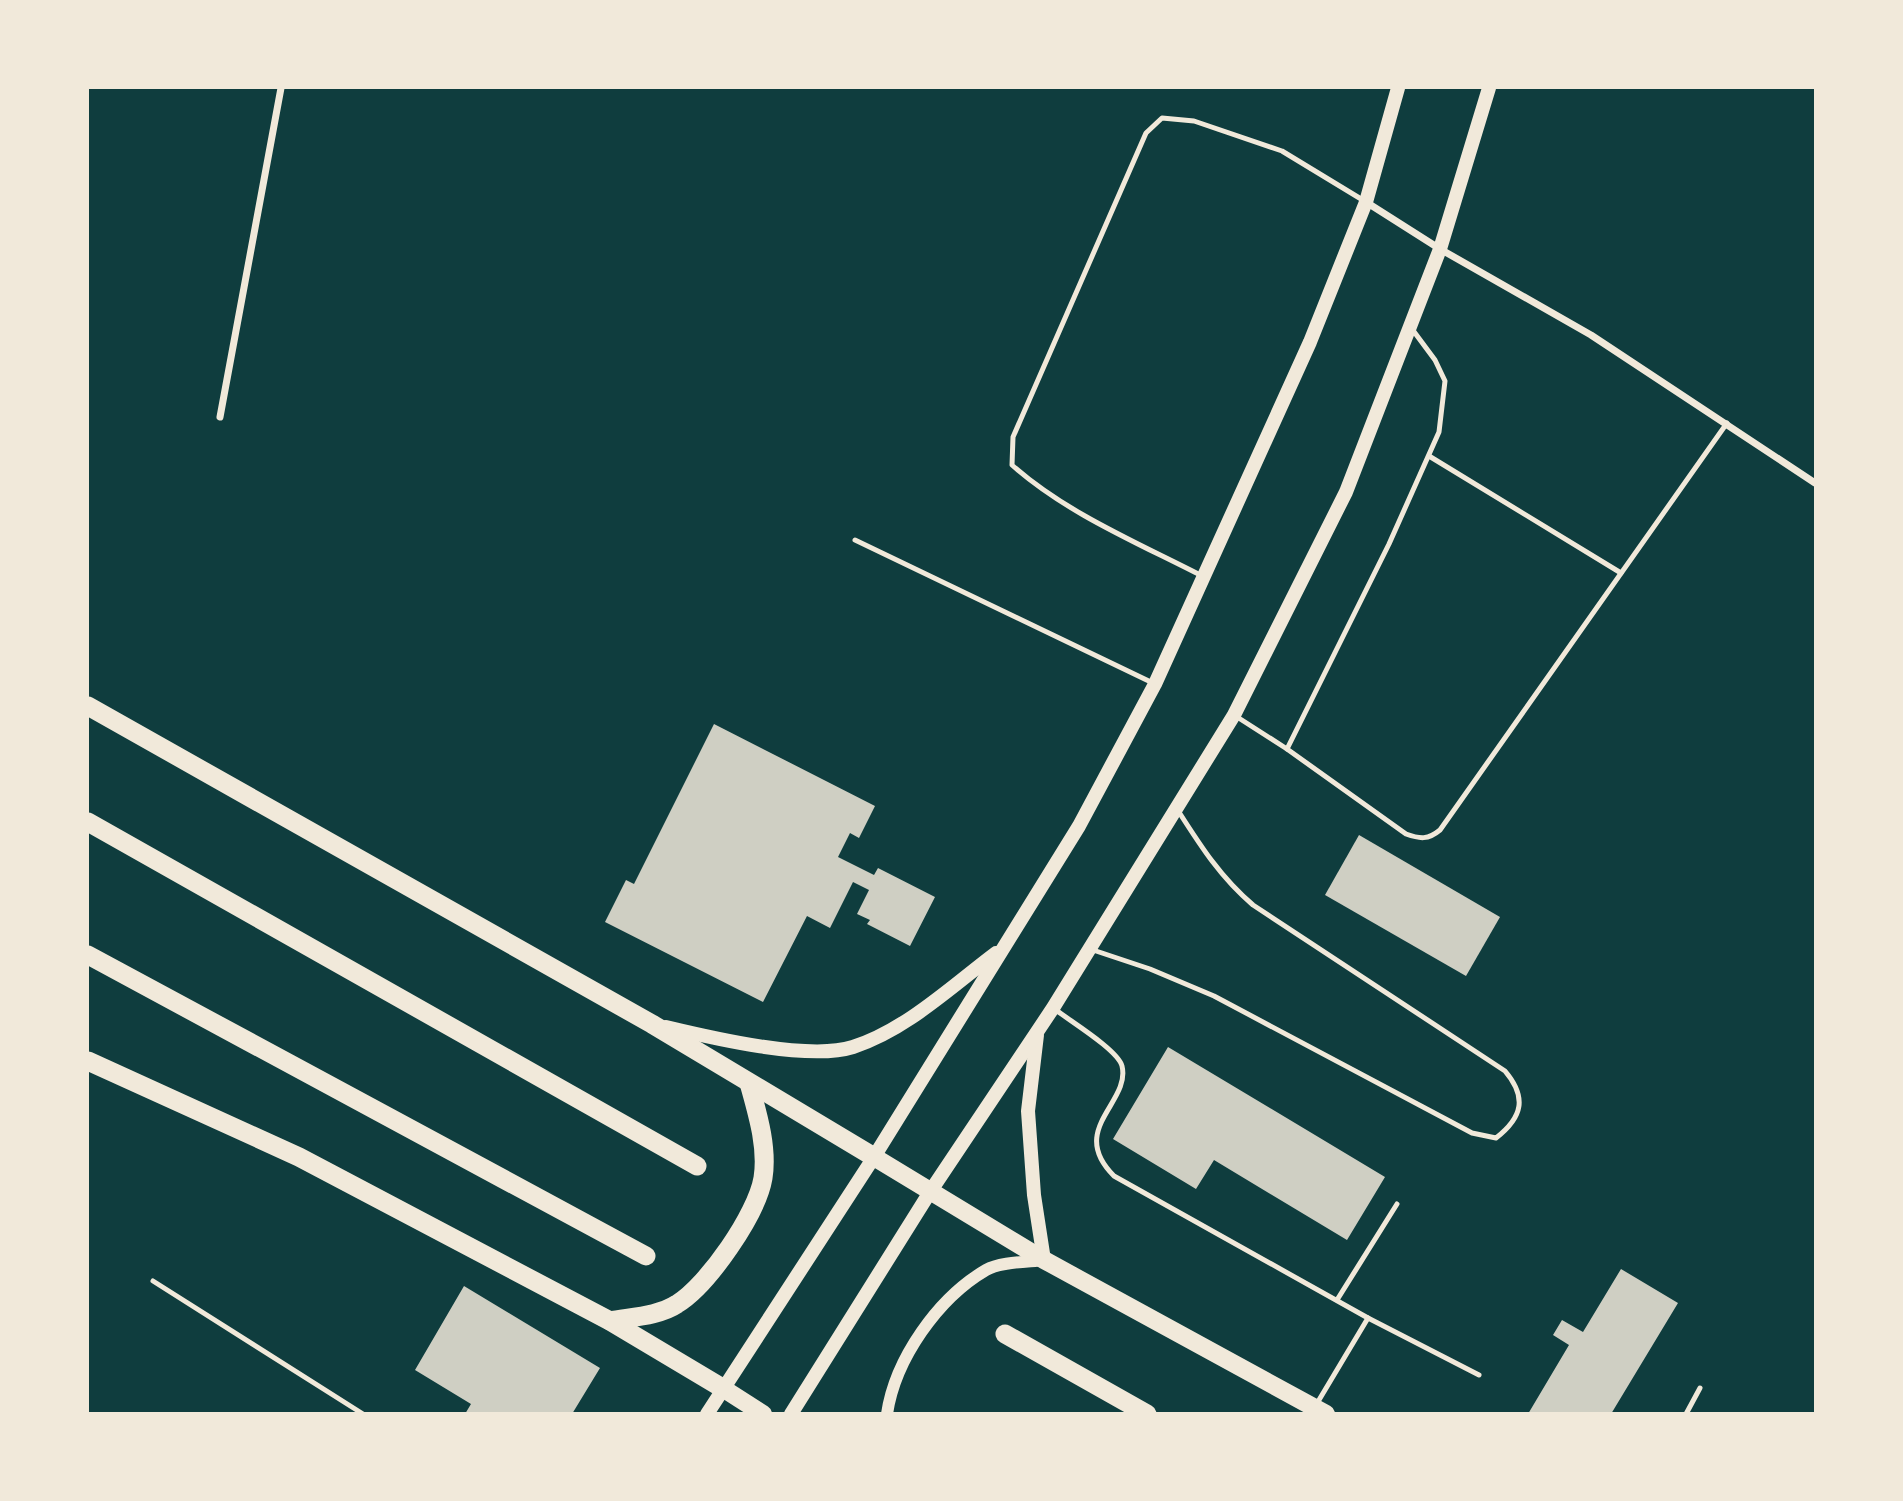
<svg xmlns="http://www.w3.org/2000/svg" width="1903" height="1501" viewBox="0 0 1903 1501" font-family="Merriweather,serif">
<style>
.building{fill:#cfcfc3}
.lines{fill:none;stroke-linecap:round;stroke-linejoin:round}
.service{stroke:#f1e9da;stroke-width:5}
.minor{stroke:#f1e9da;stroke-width:7}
.tertiary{stroke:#f1e9da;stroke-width:12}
.secondary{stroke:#f1e9da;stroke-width:14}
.primary{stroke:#f1e9da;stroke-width:18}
.trunk{stroke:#f1e9da;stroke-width:19}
</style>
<rect width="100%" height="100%" fill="#0f3d3e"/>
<g class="building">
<path d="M714 724 875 806 859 838 850 833 838 857 874 875 878 868 935 897 910 946 867 924 870 920 857 914 869 890 853 882 830 928 807 916 763 1002 605 922 626 880 634 884Z"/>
<path d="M1359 835 1500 917 1466 976 1325 895Z"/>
<path d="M1168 1047 1385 1177 1347 1240 1214 1160 1196 1189 1113 1139Z"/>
<path d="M1621 1269 1678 1303 1611 1414H1528L1569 1345 1553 1335 1562 1320 1583 1332Z"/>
<path d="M464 1286 600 1368 572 1414H465L471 1404 415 1370Z"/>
</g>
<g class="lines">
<g class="service">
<path d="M1429 456 1621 573"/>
<path d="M855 540 1155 684"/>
<path d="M1202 576C1138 543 1066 513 1012 465L1013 437 1146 133 1162 118 1194 121 1282 151 1366 202"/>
<path d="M1234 715 1287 749 1406 834C1420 839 1428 840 1440 830L1727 423"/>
<path d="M1287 749 1389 544 1439 432 1445 381 1435 360 1412 329"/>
<path d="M1090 949 1150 969 1214 996 1472 1133 1496 1138C1523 1117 1527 1097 1505 1071L1253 905C1220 877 1200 845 1177 809"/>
<path d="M1056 1010C1070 1021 1118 1050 1122 1066 1131 1103 1067 1129 1114 1176L1368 1318 1479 1375"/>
<path d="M153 1281 363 1414"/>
<path d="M1337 1300 1397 1204"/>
<path d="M1316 1405 1368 1318"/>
<path d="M1686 1414 1700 1388"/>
</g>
<g class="minor">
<path d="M1366 202 1440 249 1591 335 1815 483"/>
<path d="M220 417 281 88"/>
</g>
<path class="tertiary" d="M887 1414C895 1359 938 1298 986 1270 1000 1262 1027 1262 1044 1260"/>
<g class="secondary">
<path d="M666 1027C712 1038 809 1061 853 1047 906 1030 952 986 996 953"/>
<path d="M1037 1035 1028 1111 1034 1195 1044 1260"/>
<path d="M707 1414 874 1157 1079 826 1155 684 1310 342 1366 202 1398 88"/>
<path d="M791 1414 930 1192 1053 1008 1234 715 1346 492 1440 249 1489 88"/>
</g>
<g class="primary">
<path d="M874 1157 1044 1260 1326 1414"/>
<path d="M724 1389 763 1414"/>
</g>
<g class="trunk">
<path d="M88 706 652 1024 874 1157"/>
<path d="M88 822 697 1166"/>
<path d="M88 955 646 1256"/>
<path d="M88 1061 299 1157 610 1321 724 1389"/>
<path d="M610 1321C631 1317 659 1316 677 1304 708 1285 757 1214 763 1178 768 1147 757 1112 749 1083"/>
<path d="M1005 1334 1147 1414"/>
</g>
</g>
<rect width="1903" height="1501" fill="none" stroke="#f1e9da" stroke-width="178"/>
</svg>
